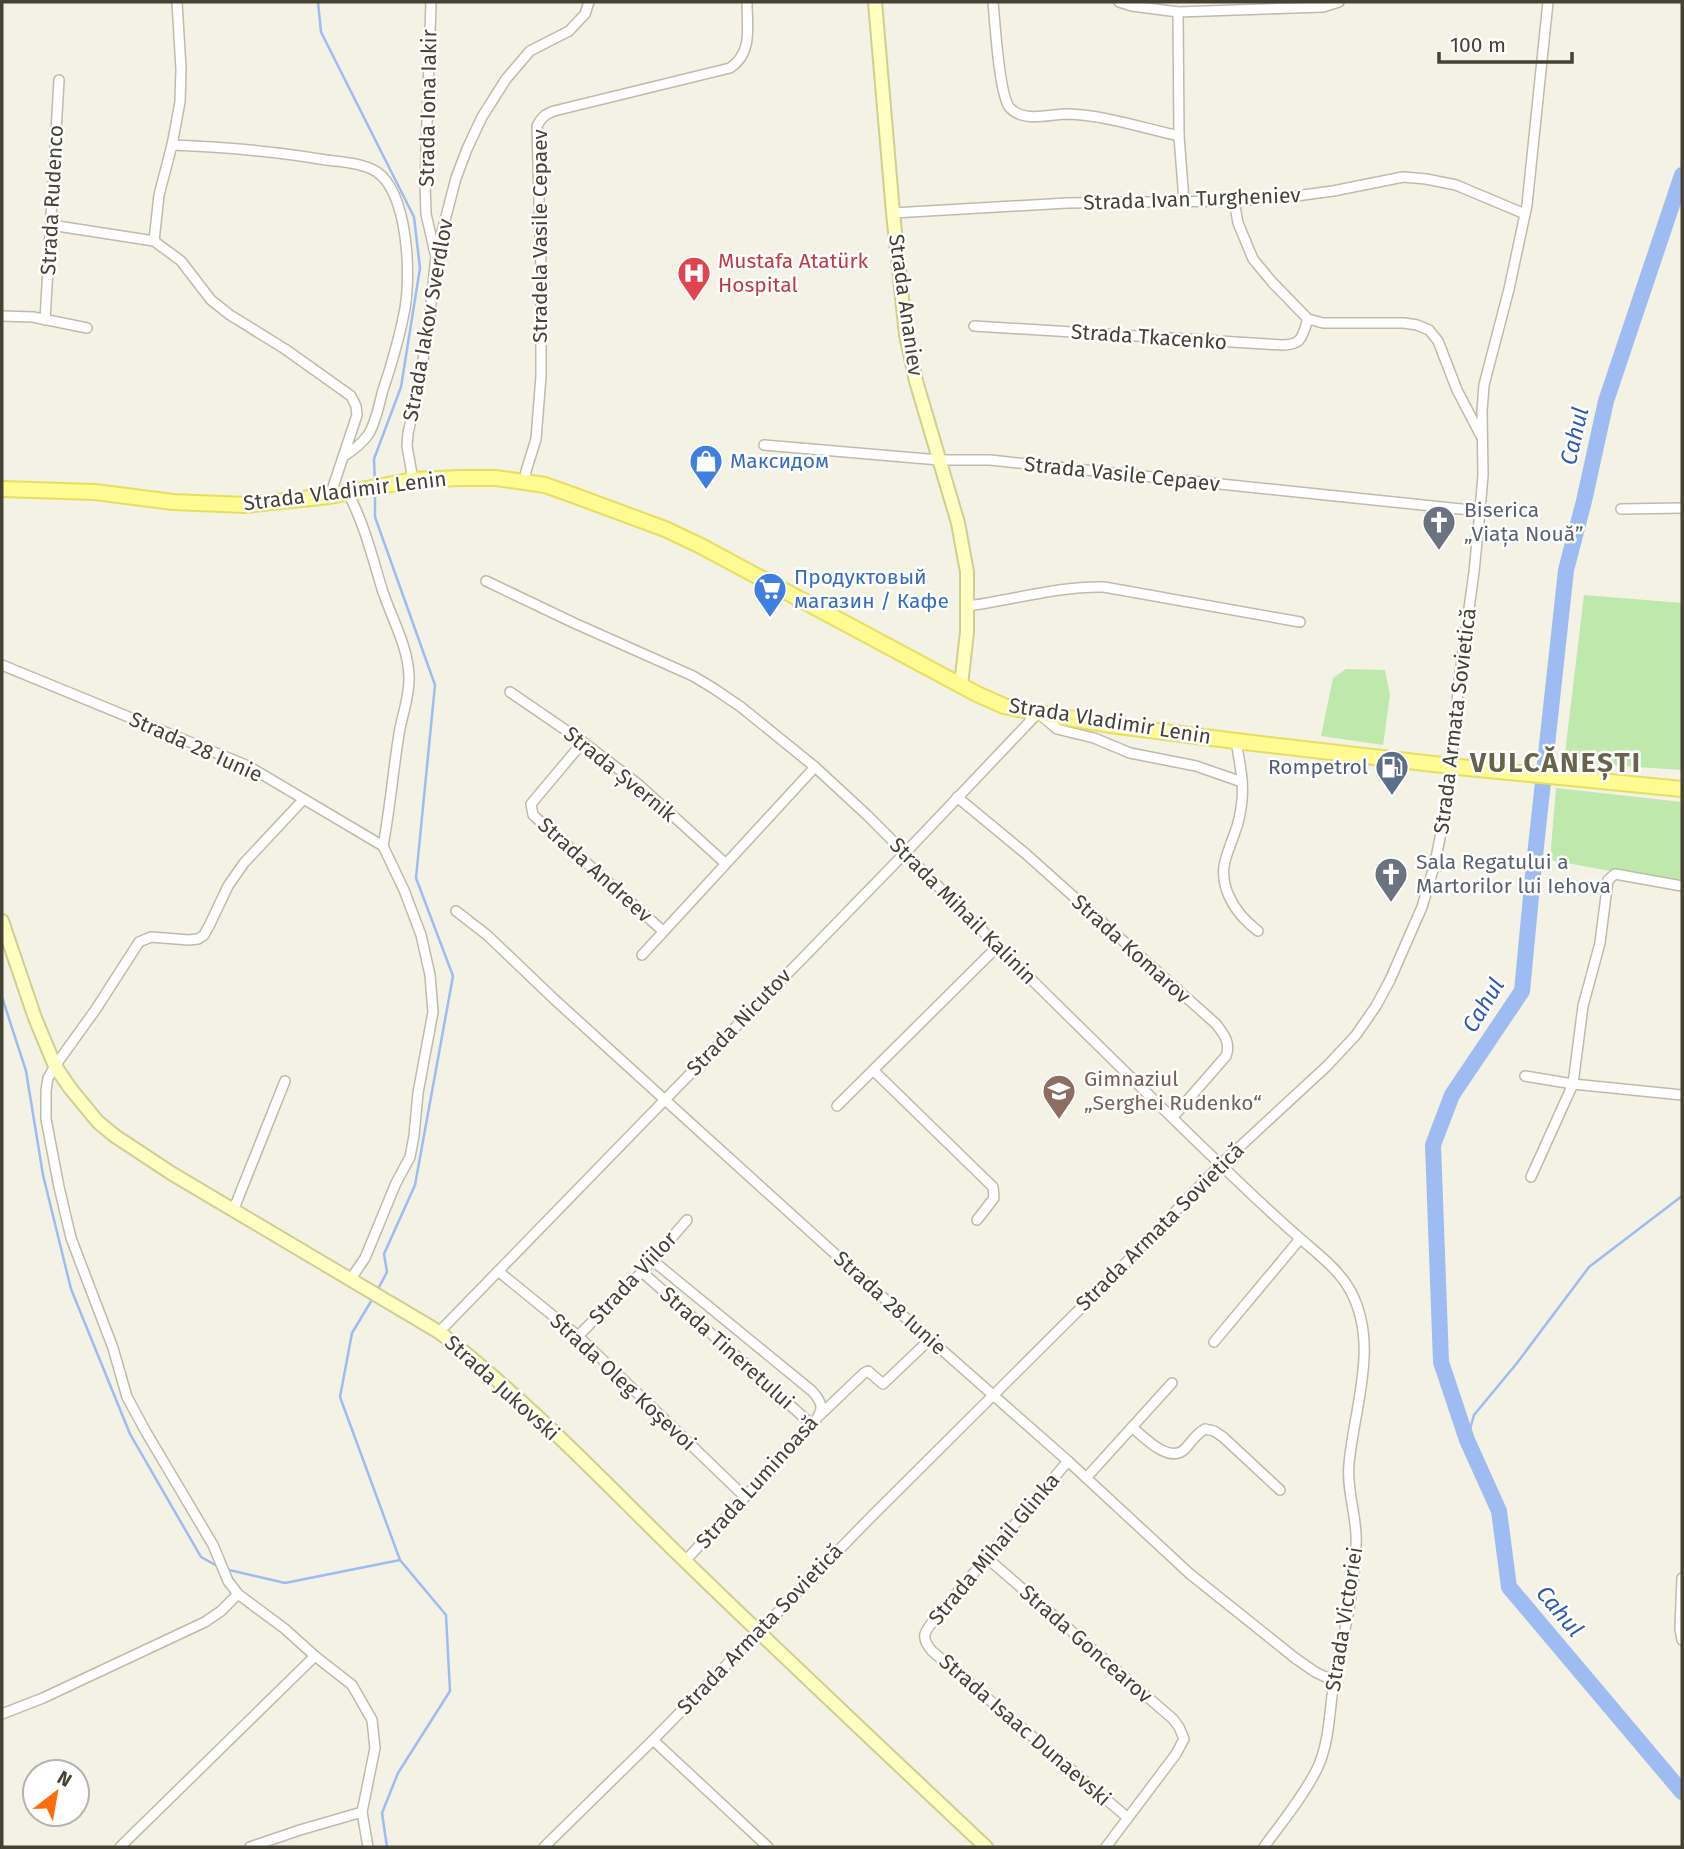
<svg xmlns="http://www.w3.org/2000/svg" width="1684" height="1849" viewBox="0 0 1684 1849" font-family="'Fira Sans',sans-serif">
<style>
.green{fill:#bee8ac}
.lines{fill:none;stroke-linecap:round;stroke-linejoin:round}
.stream{stroke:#9ebcf1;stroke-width:2.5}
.river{stroke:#9ebcf1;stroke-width:16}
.street-casing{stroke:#bebca7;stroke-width:12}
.secondary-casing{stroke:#d0cf91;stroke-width:16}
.primary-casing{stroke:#e6de5f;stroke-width:18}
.street{stroke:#fff;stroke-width:9}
.secondary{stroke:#ffffc2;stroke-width:12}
.primary{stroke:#fffa91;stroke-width:14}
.labels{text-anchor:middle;stroke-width:5;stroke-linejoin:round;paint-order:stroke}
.street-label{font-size:21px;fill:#454234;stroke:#fff}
.health-label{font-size:21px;fill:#be3a42;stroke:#fff;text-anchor:start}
.shop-label{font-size:21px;fill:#366cbe;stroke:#fff;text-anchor:start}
.worship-label{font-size:21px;fill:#5b616d;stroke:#fff;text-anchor:start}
.service-label{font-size:21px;fill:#4e5e75;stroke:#fff;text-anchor:end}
.education-label{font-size:21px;fill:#785e54;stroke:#fff;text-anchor:start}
.water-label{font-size:23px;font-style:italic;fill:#2b59b3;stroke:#fff}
.district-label{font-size:28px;font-weight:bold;letter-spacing:2px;fill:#68634b;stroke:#fff}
</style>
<rect width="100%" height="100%" fill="#f3f2e4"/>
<g class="green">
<path d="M1584 595 1682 603V770L1564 762Z"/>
<path d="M1346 669 1385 670 1390 695 1383 745 1321 736 1333 678Z"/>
<path d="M1556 788 1682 802V884L1550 860Z"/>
</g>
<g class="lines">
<g class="stream">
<path d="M318 2 321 32 414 217 420 268 401 387 374 459 375 484"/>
<path d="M375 494V517L435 685 416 878 453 976 415 1185 384 1254 387 1272 378 1289"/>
<path d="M2 997 26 1071 43 1175 71 1289 130 1434 201 1557 219 1567"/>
<path d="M373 1298 352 1333 340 1397 400 1560 446 1615 450 1691 398 1773 382 1813 387 1847"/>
<path d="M1467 1440 1474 1415 1517 1363 1589 1267 1682 1196"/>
<path d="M225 1569 285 1583 400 1560"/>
</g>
<path class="river" d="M1682 175 1606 401 1584 501 1566 570 1534 865 1522 991 1452 1095 1433 1145 1441 1362 1467 1440 1499 1511 1509 1587 1682 1792"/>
<defs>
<g id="street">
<path d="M431 2 425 183 426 214 435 253"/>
<path d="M993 2C995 22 999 96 1010 108 1024 123 1050 114 1067 114 1105 115 1143 128 1179 136"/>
<path d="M1119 2 1132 6 1178 12 1323 7 1339 2"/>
<path d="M1178 12 1179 136 1184 201"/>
<path d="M172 145C224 147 274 151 326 160 342 162 363 163 377 172 408 194 411 274 405 308 400 336 392 363 383 390 379 404 376 423 368 435 362 443 352 451 344 456"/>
<path d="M1234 201 1238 223 1253 259 1272 282 1308 319 1323 323H1404L1417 325 1429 330 1438 341 1457 390 1481 436"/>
<path d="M893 213 1067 203 1234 201 1288 197 1333 191 1403 177 1426 179 1456 185 1525 214"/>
<path d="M51 225 154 241 181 261 211 300 230 315 285 349 351 396 356 406 357 415 330 496"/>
<path d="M154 241 159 195 172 145 180 102 181 69 177 2"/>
<path d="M2 316 33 317 87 328"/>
<path d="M45 320 59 80"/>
<path d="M974 326 1282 345C1303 345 1302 336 1308 319"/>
<path d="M764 445 939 460H990L1480 511"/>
<path d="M413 480 407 446 408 433 419 384 429 324 436 255 456 178 467 149 482 117 506 79 530 51 569 31 585 14 589 2"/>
<path d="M525 481 526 471 536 439 541 376V273L537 126C541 118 545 114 554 111L730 68C753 53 747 27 747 2"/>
<path d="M348 493C364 523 372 556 382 589 391 617 408 646 409 676 410 696 402 715 399 734 393 771 390 809 383 846"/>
<path d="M1621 509 1682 508"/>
<path d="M486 581 574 623 693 676 713 688 741 707 815 767 868 816C985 934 1103 1051 1223 1167 1249 1192 1275 1217 1302 1240 1319 1255 1339 1270 1350 1290 1380 1344 1354 1407 1349 1464 1346 1491 1358 1518 1356 1545 1355 1592 1343 1637 1334 1682 1329 1711 1330 1742 1317 1769 1303 1797 1282 1822 1264 1847"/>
<path d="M968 606C1014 600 1057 586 1104 587L1300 622"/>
<path d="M2 665 248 766 383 846"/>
<path d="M510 692 583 742 638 784 725 863"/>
<path d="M1236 741C1239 760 1244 780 1242 800 1241 810 1239 822 1235 832 1227 856 1218 868 1228 894 1235 910 1244 920 1258 931"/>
<path d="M583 742 531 804 533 815 663 931"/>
<path d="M957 797 1026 854 1216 1024C1224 1034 1231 1043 1226 1056L1173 1117"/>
<path d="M303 800 244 863 228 886 210 924 204 935 198 939 189 940 151 937 139 942 96 1009 55 1066 48 1078 46 1091V1119L59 1187 71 1238 113 1348 127 1397 146 1432 213 1545 228 1581 238 1594 285 1629 315 1656 352 1685 372 1720 375 1748 362 1812 368 1847"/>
<path d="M456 911 487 935 554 999 664 1099 908 1320 1068 1461 1190 1574 1295 1658 1315 1672 1334 1681"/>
<path d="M642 955 815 767"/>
<path d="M874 1071 993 1187 994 1198 977 1220"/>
<path d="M1525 1076 1573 1084 1682 1095"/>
<path d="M837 1106 998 946"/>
<path d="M1531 1177 1573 1084 1583 1006 1600 943 1608 880 1615 874 1682 886"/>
<path d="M233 1211 285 1081"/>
<path d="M652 1260 812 1391C825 1405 823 1411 812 1425L685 1561"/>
<path d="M498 1271 578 1336 745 1497"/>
<path d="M642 1272 743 1362 812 1425"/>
<path d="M350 1280 365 1258 396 1183 410 1157 414 1136 418 1093 433 1012 430 975 421 935 404 890 383 846"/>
<path d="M439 1332 905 853 1038 713 1057 729 1094 738 1130 753 1196 766 1242 782"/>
<path d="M578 1336 642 1272 687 1220"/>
<path d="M1214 1342 1300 1239"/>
<path d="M820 1415 864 1373 868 1371 883 1384 924 1345"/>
<path d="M1133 1428C1145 1438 1169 1464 1185 1449 1192 1441 1196 1434 1205 1429L1214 1431 1223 1437 1280 1490"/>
<path d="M1068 1461 935 1619C924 1632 920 1637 932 1651L1128 1818"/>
<path d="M1086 1478 1172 1383"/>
<path d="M987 1558 1173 1719 1179 1727 1184 1739 1176 1754 1106 1847"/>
<path d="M1682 1578 1680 1629 1682 1640"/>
<path d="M2 1714 43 1698 205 1622 221 1611 238 1594"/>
<path d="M653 1740 768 1847"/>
<path d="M120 1847 315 1656"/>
<path d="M250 1847 300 1830 362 1812"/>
<path d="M544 1847 653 1740 872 1516 1117 1272 1220 1165 1327 1066 1356 1035 1376 1006 1390 980 1422 907 1435 863 1448 797 1459 681 1474 572 1480 511 1483 475 1482 411 1484 385 1509 289 1527 205 1548 2"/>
</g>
<g id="secondary">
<path d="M875 2 893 213 906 335 916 381 958 523 967 572V632L961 685"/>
<path d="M2 921 35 1018 55 1066 70 1088 98 1122 115 1136 171 1173 439 1332C527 1400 604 1482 683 1559 783 1656 885 1752 986 1847"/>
</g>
<path id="primary" d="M2 489 95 492 173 502 245 505 330 496 413 480 460 478H496L545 485 573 495 665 529 699 545 977 694 1004 706 1018 709 1110 725 1236 741 1468 768 1682 789"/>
</defs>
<use href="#street" class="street-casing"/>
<use href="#secondary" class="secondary-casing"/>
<use href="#primary" class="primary-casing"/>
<use href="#street" class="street"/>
<use href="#secondary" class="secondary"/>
<use href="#primary" class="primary"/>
</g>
<defs>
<symbol id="hospital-pin" viewBox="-11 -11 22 30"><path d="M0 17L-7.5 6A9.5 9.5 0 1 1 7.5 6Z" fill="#e0444e" stroke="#fff"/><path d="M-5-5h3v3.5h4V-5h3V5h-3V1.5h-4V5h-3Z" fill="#fff"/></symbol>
<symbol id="shop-pin" viewBox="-11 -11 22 30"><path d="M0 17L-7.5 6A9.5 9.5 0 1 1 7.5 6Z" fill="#3f7fe0" stroke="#fff"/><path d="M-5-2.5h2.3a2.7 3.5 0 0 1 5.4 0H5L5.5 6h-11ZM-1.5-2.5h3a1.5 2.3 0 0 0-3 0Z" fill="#fff"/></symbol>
<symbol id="church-pin" viewBox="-11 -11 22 30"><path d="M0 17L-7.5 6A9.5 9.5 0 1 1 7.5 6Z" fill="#6b7280" stroke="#fff"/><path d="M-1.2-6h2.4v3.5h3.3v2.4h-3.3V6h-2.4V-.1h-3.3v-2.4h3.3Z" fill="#fff"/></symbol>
<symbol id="supermarket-pin" viewBox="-11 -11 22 30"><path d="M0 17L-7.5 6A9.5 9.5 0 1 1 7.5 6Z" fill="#3f7fe0" stroke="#fff"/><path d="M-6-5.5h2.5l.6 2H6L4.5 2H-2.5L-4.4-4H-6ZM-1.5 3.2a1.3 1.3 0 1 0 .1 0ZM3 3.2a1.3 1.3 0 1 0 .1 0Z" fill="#fff"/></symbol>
<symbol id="fuel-pin" viewBox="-11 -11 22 30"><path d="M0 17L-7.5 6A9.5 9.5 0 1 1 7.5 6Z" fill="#5c6f8a" stroke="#fff"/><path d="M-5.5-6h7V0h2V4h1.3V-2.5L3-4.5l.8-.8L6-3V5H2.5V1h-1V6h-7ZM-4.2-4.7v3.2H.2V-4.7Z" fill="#fff"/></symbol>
<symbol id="school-pin" viewBox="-11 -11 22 30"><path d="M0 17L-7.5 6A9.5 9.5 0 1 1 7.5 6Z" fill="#8d6e63" stroke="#fff"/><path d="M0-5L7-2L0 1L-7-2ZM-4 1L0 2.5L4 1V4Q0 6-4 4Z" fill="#fff"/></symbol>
</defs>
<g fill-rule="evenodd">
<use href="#hospital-pin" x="675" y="254" width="38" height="52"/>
<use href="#shop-pin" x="687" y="442" width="38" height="52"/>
<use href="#church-pin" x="1420" y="503" width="38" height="52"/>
<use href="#supermarket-pin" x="751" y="570" width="38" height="52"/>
<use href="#fuel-pin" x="1373" y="748" width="38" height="52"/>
<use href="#church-pin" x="1372" y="855" width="38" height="52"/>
<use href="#school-pin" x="1040" y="1072" width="38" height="52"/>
</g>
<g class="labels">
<g class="street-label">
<text transform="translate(428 108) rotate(-89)" y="7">Strada Iona Iakir</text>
<text transform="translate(1192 199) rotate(-2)" y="7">Strada Ivan Turgheniev</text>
<text transform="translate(52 200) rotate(-87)" y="7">Strada Rudenco</text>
<text transform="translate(540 236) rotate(-90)" y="7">Stradela Vasile Cepaev</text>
<text transform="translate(906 305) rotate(82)" y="7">Strada Ananiev</text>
<text transform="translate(428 320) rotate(-80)" y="7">Strada Iakov Sverdlov</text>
<text transform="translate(1149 337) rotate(4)" y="7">Strada Tkacenko</text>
<text transform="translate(1122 474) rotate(6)" y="7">Strada Vasile Cepaev</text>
<text transform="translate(345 491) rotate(-7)" y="7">Strada Vladimir Lenin</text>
<text transform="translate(1110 721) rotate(9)" y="7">Strada Vladimir Lenin</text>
<text transform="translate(1455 721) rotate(-83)" y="7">Strada Armata Sovietică</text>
<text transform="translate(196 747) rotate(24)" y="7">Strada 28 Iunie</text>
<text transform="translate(620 774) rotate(39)" y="7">Strada Șvernik</text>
<text transform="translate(595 870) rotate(42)" y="7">Strada Andreev</text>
<text transform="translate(963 911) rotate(45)" y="7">Strada Mihail Kalinin</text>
<text transform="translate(1131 949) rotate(42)" y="7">Strada Komarov</text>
<text transform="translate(739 1022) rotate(-46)" y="7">Strada Nicutov</text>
<text transform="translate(1160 1227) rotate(-45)" y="7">Strada Armata Sovietică</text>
<text transform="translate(633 1278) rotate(-47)" y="7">Strada Viilor</text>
<text transform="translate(890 1303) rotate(42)" y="7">Strada 28 Iunie</text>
<text transform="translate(727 1348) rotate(42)" y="7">Strada Tineretului</text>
<text transform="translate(623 1382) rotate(43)" y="7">Strada Oleg Koşevoi</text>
<text transform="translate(502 1388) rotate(42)" y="7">Strada Jukovski</text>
<text transform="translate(757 1482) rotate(-48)" y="7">Strada Luminoasă</text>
<text transform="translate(994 1549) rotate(-50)" y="7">Strada Mihail Glinka</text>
<text transform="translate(1344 1619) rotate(-81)" y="7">Strada Victoriei</text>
<text transform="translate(760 1629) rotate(-46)" y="7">Strada Armata Sovietică</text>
<text transform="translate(1086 1644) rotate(41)" y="7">Strada Goncearov</text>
<text transform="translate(1025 1730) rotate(41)" y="7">Strada Isaac Dunaevski</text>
</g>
<g class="health-label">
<text x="718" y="268">Mustafa Atatürk<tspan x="718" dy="24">Hospital</tspan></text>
</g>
<g class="shop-label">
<text x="730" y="468">Максидом</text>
<text x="794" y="584">Продуктовый<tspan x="794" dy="24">магазин / Кафе</tspan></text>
</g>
<g class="worship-label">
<text x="1464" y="517">Biserica<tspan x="1464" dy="24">„Viața Nouă”</tspan></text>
<text x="1416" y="869">Sala Regatului a<tspan x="1416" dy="24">Martorilor lui Iehova</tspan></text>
</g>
<g class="service-label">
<text x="1368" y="774">Rompetrol</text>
</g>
<g class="education-label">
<text x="1084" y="1086">Gimnaziul<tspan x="1084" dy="24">„Serghei Rudenko“</tspan></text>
</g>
<g class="water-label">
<text transform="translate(1574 436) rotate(-77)" y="8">Cahul</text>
<text transform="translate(1483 1005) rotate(-59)" y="8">Cahul</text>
<text transform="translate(1560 1611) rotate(50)" y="8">Cahul</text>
</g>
<g class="district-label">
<text x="1556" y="772">VULCĂNEȘTI</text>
</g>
</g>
<rect width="1684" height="1849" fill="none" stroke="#454234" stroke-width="7"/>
<g transform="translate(56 1793) rotate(31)"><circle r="33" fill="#ffffff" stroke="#b5b3ae" stroke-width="2"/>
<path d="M0-5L12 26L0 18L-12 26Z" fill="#fe6d0f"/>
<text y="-10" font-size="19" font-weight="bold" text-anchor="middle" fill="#454234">N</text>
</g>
<path d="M1439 52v10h133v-10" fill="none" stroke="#454234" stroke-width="3.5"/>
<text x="1450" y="52" font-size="21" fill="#454234" stroke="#ffffff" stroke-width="5" paint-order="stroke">100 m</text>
</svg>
